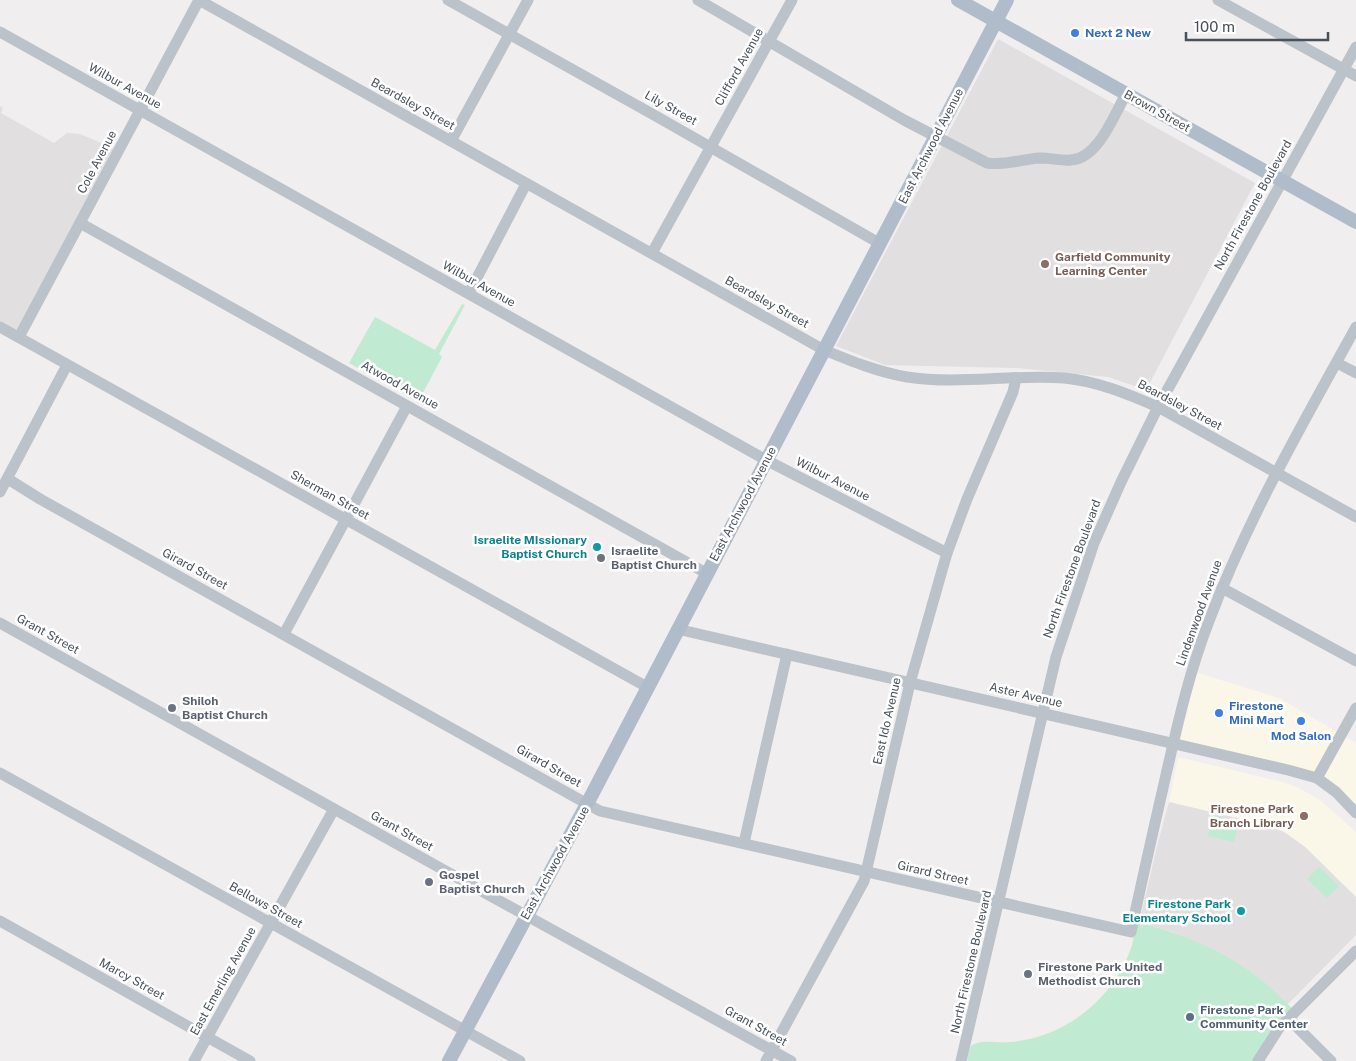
<svg xmlns="http://www.w3.org/2000/svg" width="1356" height="1061" viewBox="0 0 1356 1061" font-family="'Public Sans',sans-serif">
<style>
.commercial{fill:#faf6e8}
.education{fill:#e1dfdf}
.green{fill:#c0ead2}
.lines{fill:none;stroke-linecap:round;stroke-linejoin:round}
.minor{stroke:#bbc2ca;stroke-width:11}
.major{stroke:#b0bcca;stroke-width:14}
.shop-dot{fill:#3f7fe0;stroke:#fff;stroke-width:2}
.education-dot{fill:#8d6e63;stroke:#fff;stroke-width:2}
.culture-dot{fill:#0f9aa8;stroke:#fff;stroke-width:2}
.worship-dot{fill:#6b7280;stroke:#fff;stroke-width:2}
.service-dot{fill:#5c6f8a;stroke:#fff;stroke-width:2}
.labels{text-anchor:middle;stroke-width:5;stroke-linejoin:round;paint-order:stroke}
.shop-label{font-size:12px;font-weight:bold;fill:#366cbe;stroke:#fff;text-anchor:start}
.street-label{font-size:12px;fill:#48515a;stroke:#fff}
.education-label{font-size:12px;font-weight:bold;fill:#785e54;stroke:#fff;text-anchor:start}
.culture-label{font-size:12px;font-weight:bold;fill:#0d838f;stroke:#fff;text-anchor:end}
.worship-label{font-size:12px;font-weight:bold;fill:#5b616d;stroke:#fff;text-anchor:start}
.service-label{font-size:12px;font-weight:bold;fill:#4e5e75;stroke:#fff;text-anchor:start}
</style>
<rect width="100%" height="100%" fill="#f0eeee"/>
<g class="commercial">
<path d="M1192 671 1279 698 1356 743V813L1317 778 1173 743Z"/>
<path d="M1178 757 1283 782 1301 789 1320 800 1356 832V897L1305 847 1287 834 1274 827 1169 802Z"/>
</g>
<g class="education">
<path d="M998 39 1255 183 1146 390 1108 377 1016 368 885 365 836 346Z"/>
<path d="M0 106 3 108 1 113 54 143 67 133 80 134 118 150 19 337 0 327Z"/>
<path d="M1169 802 1274 827 1287 834 1305 847 1356 897V935L1287 1005 1261 980 1208 947 1173 932 1149 925 1139 924 1157 846Z"/>
</g>
<g class="green">
<path d="M462 304 465 305 439 354 442 357 418 402 349 363 375 317 435 350Z"/>
<path d="M1213 815 1239 822 1234 842 1208 836Z"/>
<path d="M1319 867 1339 886 1327 898 1307 879Z"/>
<path d="M1136 922C1180 932 1225 951 1261 980 1272 988 1281 999 1292 1008L1269 1033 1253 1061H967L970 1047C980 1038 997 1044 1010 1042 1065 1038 1115 998 1132 945 1134 937 1135 929 1136 922Z"/>
</g>
<g class="lines">
<g class="minor">
<path d="M199 0 824 350C851 361 878 372 907 377 959 385 1012 374 1064 378 1097 381 1128 394 1158 407L1356 517"/>
<path d="M448 0 654 115 879 243"/>
<path d="M698 0 904 120 987 163C1005 166 1022 159 1040 158 1051 158 1061 161 1071 160 1098 159 1114 115 1126 94"/>
<path d="M1218 0 1356 76"/>
<path d="M0 32 766 460 947 553"/>
<path d="M451 141 528 0"/>
<path d="M80 223 706 573"/>
<path d="M652 253 792 0"/>
<path d="M469 293 526 184"/>
<path d="M0 327 647 687"/>
<path d="M19 337 199 0"/>
<path d="M1337 363 1356 373"/>
<path d="M8 479 40 499 600 811 1131 932C1141 884 1152 836 1163 788 1176 731 1188 675 1209 621 1248 518 1303 423 1356 327"/>
<path d="M0 492 67 365"/>
<path d="M1222 588 1356 661"/>
<path d="M0 623 496 899 791 1061"/>
<path d="M677 629 1288 770 1317 778 1336 792 1356 813"/>
<path d="M284 634 407 406"/>
<path d="M0 773 520 1061"/>
<path d="M1317 778 1356 708"/>
<path d="M744 843 787 654"/>
<path d="M0 921 250 1061"/>
<path d="M1289 1019 1331 1061"/>
<path d="M194 1061 334 809"/>
<path d="M766 1061 864 881 910 683 947 553 967 499 1013 392 1016 378"/>
<path d="M961 1061 1056 657 1094 543 1121 482 1158 407 1356 47"/>
<path d="M1258 1061 1279 1028 1356 951"/>
</g>
<g class="major">
<path d="M958 0 1356 222"/>
<path d="M449 1061 587 804 1007 0"/>
</g>
</g>
<g class="shop-dot">
<circle cx="1075" cy="33" r="5"/>
<circle cx="1219" cy="713" r="5"/>
<circle cx="1301" cy="721" r="5"/>
</g>
<g class="education-dot">
<circle cx="1045" cy="264" r="5"/>
<circle cx="1304" cy="816" r="5"/>
</g>
<g class="culture-dot">
<circle cx="597" cy="547" r="5"/>
<circle cx="1241" cy="911" r="5"/>
</g>
<g class="worship-dot">
<circle cx="601" cy="558" r="5"/>
<circle cx="172" cy="708" r="5"/>
<circle cx="429" cy="882" r="5"/>
<circle cx="1028" cy="974" r="5"/>
</g>
<circle class="service-dot" cx="1190" cy="1017" r="5"/>
<g class="labels">
<g class="shop-label">
<text x="1085" y="37">Next 2 New</text>
<text x="1229" y="710">Firestone<tspan x="1229" dy="14">Mini Mart</tspan></text>
<text x="1301" y="740" text-anchor="middle">Mod Salon</text>
</g>
<g class="street-label">
<text transform="translate(739 67) rotate(-61)" y="4">Clifford Avenue</text>
<text transform="translate(125 86) rotate(29)" y="4">Wilbur Avenue</text>
<text transform="translate(413 104) rotate(29)" y="4">Beardsley Street</text>
<text transform="translate(671 108) rotate(29)" y="4">Lily Street</text>
<text transform="translate(1157 111) rotate(29)" y="4">Brown Street</text>
<text transform="translate(931 146) rotate(-63)" y="4">East Archwood Avenue</text>
<text transform="translate(97 162) rotate(-62)" y="4">Cole Avenue</text>
<text transform="translate(1253 205) rotate(-61)" y="4">North Firestone Boulevard</text>
<text transform="translate(479 284) rotate(29)" y="4">Wilbur Avenue</text>
<text transform="translate(767 302) rotate(29)" y="4">Beardsley Street</text>
<text transform="translate(400 385) rotate(29)" y="4">Atwood Avenue</text>
<text transform="translate(1180 405) rotate(28)" y="4">Beardsley Street</text>
<text transform="translate(833 479) rotate(27)" y="4">Wilbur Avenue</text>
<text transform="translate(330 495) rotate(29)" y="4">Sherman Street</text>
<text transform="translate(743 504) rotate(-62)" y="4">East Archwood Avenue</text>
<text transform="translate(195 569) rotate(29)" y="4">Girard Street</text>
<text transform="translate(1072 569) rotate(-70)" y="4">North Firestone Boulevard</text>
<text transform="translate(1199 613) rotate(-70)" y="4">Lindenwood Avenue</text>
<text transform="translate(48 634) rotate(29)" y="4">Grant Street</text>
<text transform="translate(1026 695) rotate(13)" y="4">Aster Avenue</text>
<text transform="translate(887 721) rotate(-77)" y="4">East Ido Avenue</text>
<text transform="translate(549 766) rotate(30)" y="4">Girard Street</text>
<text transform="translate(402 831) rotate(29)" y="4">Grant Street</text>
<text transform="translate(555 863) rotate(-61)" y="4">East Archwood Avenue</text>
<text transform="translate(933 873) rotate(13)" y="4">Girard Street</text>
<text transform="translate(266 905) rotate(29)" y="4">Bellows Street</text>
<text transform="translate(971 962) rotate(-77)" y="4">North Firestone Boulevard</text>
<text transform="translate(132 979) rotate(29)" y="4">Marcy Street</text>
<text transform="translate(223 981) rotate(-61)" y="4">East Emerling Avenue</text>
<text transform="translate(756 1026) rotate(29)" y="4">Grant Street</text>
</g>
<g class="education-label">
<text x="1055" y="261">Garfield Community<tspan x="1055" dy="14">Learning Center</tspan></text>
<text x="1294" y="813" text-anchor="end">Firestone Park<tspan x="1294" dy="14">Branch Library</tspan></text>
</g>
<g class="culture-label">
<text x="587" y="544">Israelite MIssionary<tspan x="587" dy="14">Baptist Church</tspan></text>
<text x="1231" y="908">Firestone Park<tspan x="1231" dy="14">Elementary School</tspan></text>
</g>
<g class="worship-label">
<text x="611" y="555">Israelite<tspan x="611" dy="14">Baptist Church</tspan></text>
<text x="182" y="705">Shiloh<tspan x="182" dy="14">Baptist Church</tspan></text>
<text x="439" y="879">Gospel<tspan x="439" dy="14">Baptist Church</tspan></text>
<text x="1038" y="971">Firestone Park United<tspan x="1038" dy="14">Methodist Church</tspan></text>
</g>
<g class="service-label">
<text x="1200" y="1014">Firestone Park<tspan x="1200" dy="14">Community Center</tspan></text>
</g>
</g>
<path d="M1186 32v8h142v-8" fill="none" stroke="#48515a" stroke-width="2.5"/>
<text x="1194" y="32" font-size="15" fill="#48515a" stroke="#ffffff" stroke-width="4" paint-order="stroke">100 m</text>
</svg>
